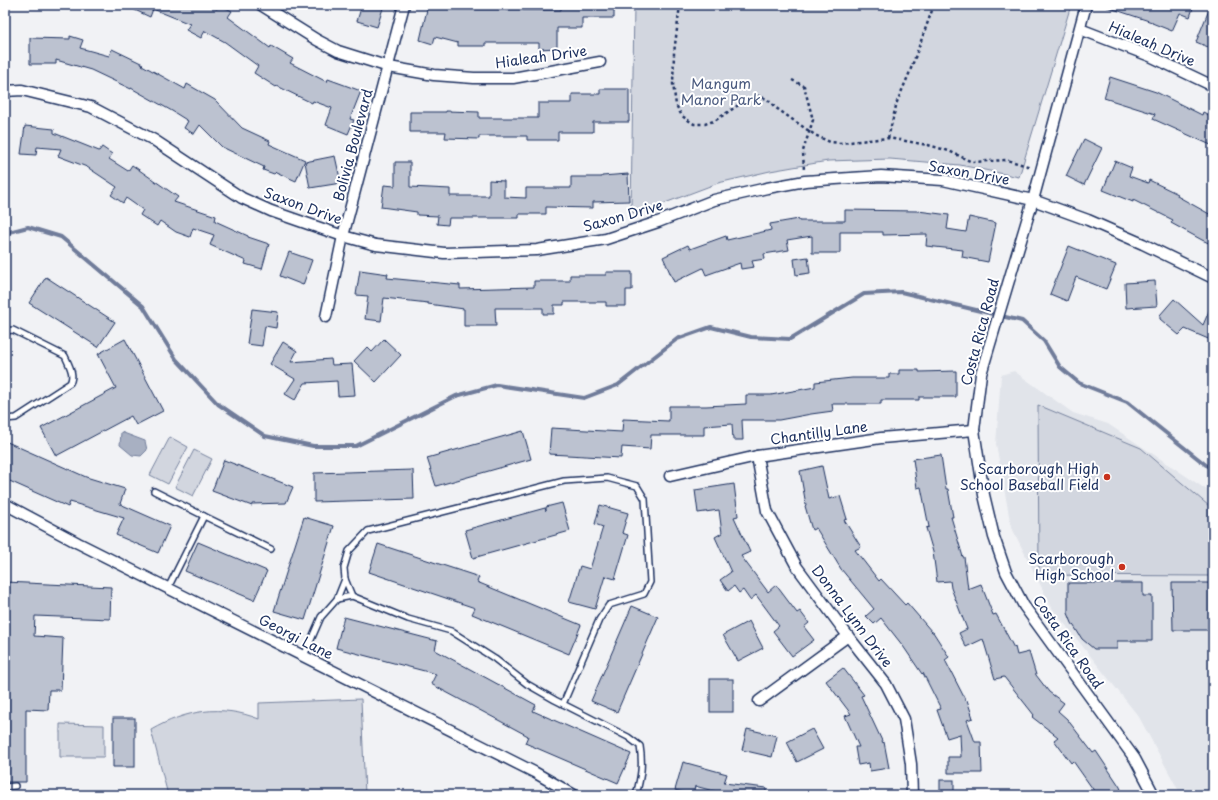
<svg xmlns="http://www.w3.org/2000/svg" width="1218" height="800" viewBox="0 0 1218 800" font-family="'Playpen Sans',sans-serif">
<style>
.built{fill:#e1e4ea}
.green{fill:#d2d6df;stroke:#76829e}
.water{fill:#a8b0c2;stroke:#707c9a}
.lines{fill:none;stroke-linecap:round;stroke-linejoin:round}
.stream{stroke:#707c9a;stroke-width:4}
.building{fill:#bcc2d0;stroke:#1b2f5e}
.service-casing{stroke:#1b2f5e;stroke-width:8}
.minor-casing{stroke:#1b2f5e;stroke-width:13}
.path{stroke:#1b2f5e;stroke-width:2.5;stroke-dasharray:3 3;stroke-linecap:butt}
.service{stroke:#fff;stroke-width:5}
.minor{stroke:#fff;stroke-width:10}
.poi-dot{fill:#c8321e;stroke:#fff;stroke-width:1.5}
.labels{text-anchor:middle;stroke-width:4;stroke-linejoin:round;paint-order:stroke}
.street-label{font-size:14px;fill:#1b2f5e;stroke:#fff}
.park-label{font-size:14px;fill:#49597e;stroke:#fff}
.poi-label{font-size:14px;fill:#1b2f5e;stroke:#fff;text-anchor:end}
</style>
<rect width="100%" height="100%" fill="#f1f2f5"/>
<filter id="ink" filterUnits="userSpaceOnUse"><feTurbulence type="fractalNoise" baseFrequency=".025" numOctaves="2"/><feDisplacementMap in="SourceGraphic" scale="8" xChannelSelector="R" yChannelSelector="G"/><feConvolveMatrix kernelMatrix="1 2 1 2 8 2 1 2 1" color-interpolation-filters="sRGB"/></filter>
<g filter="url(#ink)">
<path class="built" d="M1014 371 1073 413 1108 424 1213 494V795H1181L1139 717 1052 608 1011 526 996 444 1001 375Z"/>
<g class="green">
<path d="M634 5H1071L1019 177 960 165 890 159 828 161 770 171 718 183 641 212 631 213Z"/>
<path d="M1038 405 1141 448 1209 506 1210 576 1039 575Z"/>
<path d="M170 437 188 447 168 484 150 475Z"/>
<path d="M194 450 212 459 193 496 175 487Z"/>
<path d="M361 699 365 795H168L151 730C186 710 221 704 259 719V703Z"/>
<path d="M60 724 104 725V757H60Z"/>
</g>
<path class="water" d="M121 432 145 441 147 450 141 456 132 455 120 445Z"/>
<g class="lines">
<path class="stream" d="M5 233 28 227 61 237 143 306 176 359 218 404 265 436 313 446H356L456 396 497 385 584 398 618 385 677 339 711 327 751 337 790 339 864 294 901 292 1022 321 1044 341 1060 367 1079 383 1127 402 1206 465 1213 468"/>
</g>
<g class="building">
<path d="M124 5H209L217 9 220 5 232 11 228 17 270 48 271 46 293 59 290 63 327 82 328 79 361 91 350 119 354 120 348 134 326 125 332 108 313 101 312 103 277 86 276 87 254 73 258 66 225 42 205 31 201 38 186 30 190 24 153 9 150 17Z"/>
<path d="M362 5H384L377 27 357 21Z"/>
<path d="M428 5H477V9H523V10H561V5H614V18H582V28H557V48L539 49V43H485V46H458V43L435 37 433 44 420 40Z"/>
<path d="M1107 5H1194L1190 17 1180 13 1172 31 1152 23V22L1107 7Z"/>
<path d="M1211 5H1213V49L1196 42Z"/>
<path d="M70 36 83 40 80 48 109 56 112 49 143 64 142 65 185 89 187 84 215 100 242 128 270 141 269 144 305 160 296 181 276 172 274 174 263 170 264 167 222 147 200 125 194 134 184 128 188 121 172 111 131 88V89L91 70 56 60V64H30V38L70 39Z"/>
<path d="M1110 77 1156 92 1202 115 1203 112 1213 117V146L1153 119 1155 114 1104 98Z"/>
<path d="M600 89H629V122H593V132H558V140H527V136H479V139L445 138 446 132H410V112H446V111L479 112V118H538V103H572V94H600Z"/>
<path d="M25 126 54 129V133L99 151 102 147 112 154 109 159 128 171 132 165 178 197 174 202 216 216 215 221 248 236V237L269 244 262 269 245 264 246 261 210 245 214 235 193 228 190 237 176 232 160 221 157 226 140 215 143 210 126 198 123 203 111 195 117 187 87 167 58 156 61 149 37 147 36 155 21 154Z"/>
<path d="M1084 139 1102 148 1084 185 1066 176Z"/>
<path d="M335 156 341 183 310 188 305 162Z"/>
<path d="M1115 161 1132 168 1129 176 1148 183 1149 180 1178 194 1177 196 1213 216V245L1202 240 1171 223 1173 220 1133 200V202L1103 190Z"/>
<path d="M395 162H410V187L450 189V196H489V180L504 181V197L526 198V188H571V177H602V176L628 174 629 201 593 202V208L546 207V214H519V218H449L448 225 437 224 438 216 417 215V212L381 207 384 185 395 186Z"/>
<path d="M845 210 918 211 949 215 947 229 966 232 969 217 996 223 988 262 962 257 963 250 926 246 927 234 883 235V232H840V253H812V236L787 240 789 250 764 254 765 259 752 261 754 267 741 269 740 263 706 275 703 268 674 282 663 257 688 245 690 249 726 236 727 240 771 230 770 224 799 219V221H845Z"/>
<path d="M1069 246 1116 265 1106 289 1076 277 1067 301 1050 294Z"/>
<path d="M289 252 312 260 303 285 280 276Z"/>
<path d="M808 257 810 273 796 275 794 259Z"/>
<path d="M360 270 388 274 387 278 460 285V289L534 287V281H570V275H606V272H632V290H626V306H606V302H564V305H554V314H543V308H495L496 326H464V309L428 304V303L384 298 381 321 365 319 368 296 356 295Z"/>
<path d="M46 277 115 322 98 347 29 303Z"/>
<path d="M1155 281 1157 306 1126 308 1125 283Z"/>
<path d="M1174 299 1203 325 1213 302V341L1185 329 1179 335 1160 319V315Z"/>
<path d="M252 309 278 312 276 328 265 326 262 346 247 344Z"/>
<path d="M125 339 163 411 136 425 131 416 56 456 41 428 116 388 98 354Z"/>
<path d="M384 339 401 355 376 382 354 361 367 347 372 352Z"/>
<path d="M283 342 297 351 291 362 331 359 332 365 352 364 355 395 338 396 337 381 305 383 295 400 285 394 295 379 270 364Z"/>
<path d="M899 370H919V372L956 371V397H919V400H881V404H832L833 411 811 414 779 420H742L743 440H733L732 424 704 426V435H651L650 449 622 447 621 458 549 454 551 428 622 432 623 419 669 421V406H706L746 404V395H771L815 387V382L852 378H889V374H899Z"/>
<path d="M523 431 531 459 436 486 427 458Z"/>
<path d="M5 441 86 477 125 489 120 504 170 526 158 553 116 535 124 518 70 502 68 507 5 479Z"/>
<path d="M941 455 946 489H948L953 517H951L963 557H964L968 589 981 584 993 615 996 614 1014 648 1015 647 1017 655 1029 652 1036 675 1049 692 1064 703 1058 711 1067 719 1093 753 1096 751 1120 787 1123 795H1097L1073 761 1071 763 1054 740 1058 737 1032 717 1034 715 1004 677 995 679 983 639 966 647 959 633 967 629 951 588 950 581 937 582 933 552 926 528 929 527 921 487 917 488 913 459Z"/>
<path d="M224 460 293 487 286 503 252 504V506L212 491Z"/>
<path d="M822 466 829 499 840 496 847 519 844 520 861 547 855 550 879 581 881 579 905 605 907 603 932 632H933L949 657 945 660 966 701 967 700 973 718 967 720 975 742H981L982 773H948V757H961L960 734 947 738 937 710 941 709 923 673 922 674 903 646 881 618 874 624 866 616 874 609 841 569 816 528 812 530 805 506 806 505 800 471Z"/>
<path d="M413 470 414 499 314 502V473Z"/>
<path d="M734 484 738 516 734 517 750 552 741 556 768 592 776 585 797 613 800 611 809 623 804 627 814 640 792 656 773 631 779 626 756 595 750 600 743 590 739 593 734 586 728 591 720 580 731 572 715 537 722 533 719 510 698 513 695 490Z"/>
<path d="M562 503 570 531 473 558 465 530 545 508 546 511V507Z"/>
<path d="M600 505 628 513 622 533 628 535 615 579 605 576 595 609 569 602 580 566 590 569 603 527 595 524Z"/>
<path d="M304 517 334 526 305 620 274 611Z"/>
<path d="M198 542 267 571 254 600 185 571Z"/>
<path d="M378 544 479 577 477 582 581 625 569 654 472 614 475 608 369 572Z"/>
<path d="M5 582 111 587 110 619 35 616 34 636 63 638 61 690H49L48 710 26 709V782H5Z"/>
<path d="M1068 583H1143V596H1152V641H1117V649H1094L1082 639 1072 623 1068 613Z"/>
<path d="M1172 583H1213V630H1173Z"/>
<path d="M632 606 658 617 617 712 591 701Z"/>
<path d="M344 617 437 641 435 650 536 705 533 711 631 754 618 783 525 743 528 736 431 684 436 674 336 648Z"/>
<path d="M749 621 763 648 738 661 723 635Z"/>
<path d="M843 668 864 695 861 696 883 743 884 742 889 768 870 771 869 763 858 765 855 747H859L845 716 851 714 826 681Z"/>
<rect x="710" y="679" width="23" height="33"/>
<rect x="113" y="718" width="22" height="49"/>
<path d="M747 729 777 736 772 757 742 750Z"/>
<path d="M812 729 823 749 797 762 787 742Z"/>
<path d="M683 762 727 774 724 783 766 788V795H728L695 786 693 795 675 790Z"/>
<rect x="940" y="780" width="14" height="15"/>
</g>
<g class="lines">
<defs>
<g id="service">
<path d="M5 331 13 330 65 356C69 365 75 375 70 383L16 418 5 419"/>
<path d="M154 491 204 516"/>
<path d="M168 588 204 516 271 549"/>
<path d="M352 596 345 579 344 568 349 551 368 531 564 481 607 478 637 486 645 499 650 582 644 594 609 605 599 620 563 704"/>
<path d="M337 599 345 579"/>
<path d="M304 656 321 617 337 599 352 596 408 619 451 631 495 659 527 684 555 700 628 737 640 746C643 765 641 777 636 795"/>
<path d="M5 787 15 786"/>
</g>
<g id="minor">
<path d="M261 5 317 40 338 51 389 67 434 75 474 78H513L600 62"/>
<path d="M1086 5 1033 200 981 374 974 430 984 495 994 537 1006 572 1024 606 1135 759 1154 795"/>
<path d="M1080 29 1150 56 1213 86"/>
<path d="M5 91 22 90 91 107 154 140 242 198 271 211 343 236 376 245 444 253 537 250 606 239 658 222 714 200 767 188 805 181 881 176 943 180 1033 200 1088 220 1143 244 1213 278"/>
<path d="M326 317 343 236 404 5"/>
<path d="M757 456 767 511 797 567 848 636 886 684 904 719 911 764 912 795"/>
<path d="M670 476 757 456 881 438 974 430"/>
<path d="M5 504 78 543 534 772 574 795"/>
<path d="M759 701 848 636"/>
</g>
</defs>
<use href="#service" class="service-casing"/>
<use href="#minor" class="minor-casing"/>
<g class="path">
<path d="M680 5 674 53 673 84 676 105 682 116 694 124H705L716 120 749 98 758 96 767 99 776 108 796 122 815 135 830 142 840 143 888 138 928 145 949 151 972 162 1007 160 1031 167"/>
<path d="M792 80 804 86 813 120 803 151 804 171"/>
<path d="M888 138 897 102 909 74 934 5"/>
</g>
<use href="#service" class="service"/>
<use href="#minor" class="minor"/>
</g>
</g>
<g class="poi-dot">
<circle cx="1107" cy="477" r="4"/>
<circle cx="1122" cy="567" r="4"/>
</g>
<g class="labels">
<g class="street-label">
<text transform="translate(1152 44) rotate(23)" y="5">Hialeah Drive</text>
<text transform="translate(541 57) rotate(-8)" y="5">Hialeah Drive</text>
<text transform="translate(353 145) rotate(-75)" y="5">Bolivia Boulevard</text>
<text transform="translate(969 173) rotate(10)" y="5">Saxon Drive</text>
<text transform="translate(303 206) rotate(20)" y="5">Saxon Drive</text>
<text transform="translate(623 216) rotate(-16)" y="5">Saxon Drive</text>
<text transform="translate(980 332) rotate(-75)" y="5">Costa Rica Road</text>
<text transform="translate(819 433) rotate(-8)" y="5">Chantilly Lane</text>
<text transform="translate(852 616) rotate(53)" y="5">Donna Lynn Drive</text>
<text transform="translate(296 637) rotate(27)" y="5">Georgi Lane</text>
<text transform="translate(1068 642) rotate(55)" y="5">Costa Rica Road</text>
</g>
<g class="park-label">
<text x="721" y="89">Mangum<tspan x="721" dy="16">Manor Park</tspan></text>
</g>
<g class="poi-label">
<text x="1099" y="474">Scarborough High<tspan x="1099" dy="16">School Baseball Field</tspan></text>
<text x="1114" y="564">Scarborough<tspan x="1114" dy="16">High School</tspan></text>
</g>
</g>
<rect width="1218" height="800" fill="none" stroke="#fff" stroke-width="20"/>
<rect x="10" y="10" width="1198" height="780" fill="none" stroke="#1b2f5e" stroke-width="1.5" filter="url(#ink)"/>
</svg>
